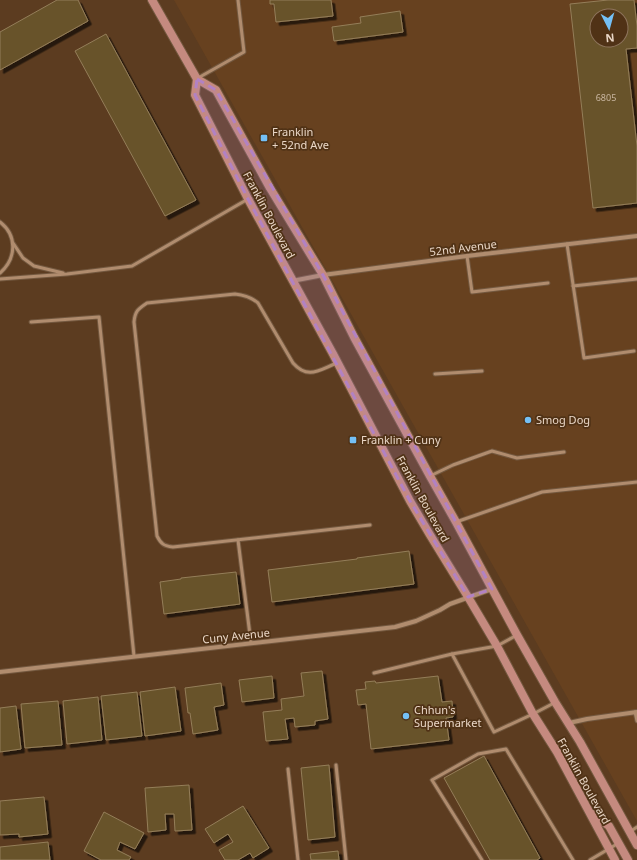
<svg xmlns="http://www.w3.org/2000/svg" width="637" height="860" viewBox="0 0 637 860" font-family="'Noto Sans',sans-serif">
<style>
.built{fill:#67411f;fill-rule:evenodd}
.building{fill:#67522c;stroke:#947e58;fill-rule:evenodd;filter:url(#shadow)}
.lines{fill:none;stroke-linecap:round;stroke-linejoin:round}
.lane-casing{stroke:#73583f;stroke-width:5}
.street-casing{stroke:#73583f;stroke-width:6}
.secondary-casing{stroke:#73583f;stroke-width:10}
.lane{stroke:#b08c6e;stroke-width:3}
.street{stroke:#b08c6e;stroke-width:4}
.secondary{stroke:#c58a7f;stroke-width:8}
.marked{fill:#b282c3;fill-opacity:0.2;stroke:#b282c3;stroke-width:3;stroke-dasharray:8 5;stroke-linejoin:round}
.poi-dot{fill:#74c0f6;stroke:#503216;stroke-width:1.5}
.labels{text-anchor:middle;stroke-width:3.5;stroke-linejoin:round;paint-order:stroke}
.number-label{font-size:9px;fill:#c9b6a0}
.poi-label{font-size:11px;fill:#ead7c7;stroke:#503216;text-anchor:start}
.street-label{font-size:11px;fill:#ead7c7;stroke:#503216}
</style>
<defs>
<filter id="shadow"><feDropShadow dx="3.5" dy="3.5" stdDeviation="0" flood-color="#0009"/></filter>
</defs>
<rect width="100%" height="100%" fill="#5c3c20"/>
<path class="built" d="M174 0H637V821ZM597 16H621V40H597Z"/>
<g class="building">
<path d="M57 0H78L88 21 0 70V32Z"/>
<path d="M270 0H331L333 16 276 22 274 4H270Z"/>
<path d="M608 0H634L637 26V48L626 49 637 146V203L593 208 570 4ZM597 16H621V40H597Z"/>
<path d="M400 11 403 32 334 41 332 27 361 23 360 17Z"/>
<path d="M106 34 196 200 165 216 75 51Z"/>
<path d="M409 551 414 584 272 602 268 570 357 559V558Z"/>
<path d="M236 572 240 604 164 614 160 582 181 579V578Z"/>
<path d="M322 671 328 719 315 721V725L295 727 294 718 285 719 288 739 266 741 263 712 282 710 281 699 304 696 301 673Z"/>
<path d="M272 676 274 698 242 702 239 680Z"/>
<path d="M438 676 442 702 452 701 453 717 446 718 449 740 371 749 366 704 358 705 356 690 366 689 365 682 375 681 376 683Z"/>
<path d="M221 683 224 705 214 707 218 730 193 734 190 713H188L185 688Z"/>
<path d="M175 687 181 731 145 736 140 692Z"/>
<path d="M137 692 142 736 106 740 101 696Z"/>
<path d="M98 697 102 740 67 744 63 701Z"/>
<path d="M58 701 62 745 25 748 21 704Z"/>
<path d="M16 706 21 749 0 752V708Z"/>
<path d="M484 756 540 858 537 860H490L444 778Z"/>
<path d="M329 765 335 837 308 840 301 768Z"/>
<path d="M189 785 192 830 175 831 174 814H165L166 830 148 832 145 788Z"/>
<path d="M44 797 48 834 19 837V834L0 835V801Z"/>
<path d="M243 806 269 848 253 858 250 853 238 860H225L219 850 233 842 228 834 214 843 205 829Z"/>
<path d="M104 812 144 833 135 849 120 842 117 850 131 857 129 860H101L84 851Z"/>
<path d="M48 842 50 860H0V847Z"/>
<path d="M338 851 339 860H311L310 854Z"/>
</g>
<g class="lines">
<defs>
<g id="lane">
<path d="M198 78 244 52 238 0"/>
<path d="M0 222C18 236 16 259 0 273"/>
<path d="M13 243 23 258 34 266 63 273"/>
<path d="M567 244 584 358 634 351"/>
<path d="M467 256 472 292 548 283"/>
<path d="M0 279 67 274 132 266 248 199"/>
<path d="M573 286 637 279"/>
<path d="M31 322 99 317 134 656"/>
<path d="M337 363C319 370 308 380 293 363L258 303C251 297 245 295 235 294L147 303C138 309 135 311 134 322L157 536C161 544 164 546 173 547L370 525"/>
<path d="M435 374 482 371"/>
<path d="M430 476 453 465 492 451 517 458 564 452"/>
<path d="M456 522 542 492 637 482"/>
<path d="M238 540 251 643"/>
<path d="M452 654 497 646 517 635"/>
<path d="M374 673 452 654 494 732 533 714 554 703"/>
<path d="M635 712 637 721"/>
<path d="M336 765 346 860"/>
<path d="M288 769 298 860"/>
<path d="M631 831 637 827"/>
<path d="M482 860 432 780 478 754 506 749 573 860"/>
<path d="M590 860 617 844"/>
</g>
<g id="street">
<path d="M292 281 323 275 467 256 637 236"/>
<path d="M0 672 395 627 416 621 440 610 450 604 492 589"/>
<path d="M569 723 587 719 637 712"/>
</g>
<g id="secondary">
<path d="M152 0 197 79 216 90 270 188 323 275 354 337 430 476 456 522 517 635 555 702 580 742 637 845"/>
<path d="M197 79 195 95 248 199 333 354 410 501 430 535 468 597 497 646 533 714 557 752 615 860"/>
<path d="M592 814 609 826 628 860"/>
</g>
</defs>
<use href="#lane" class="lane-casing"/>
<use href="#street" class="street-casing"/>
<use href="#secondary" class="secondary-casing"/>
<use href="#lane" class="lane"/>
<use href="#street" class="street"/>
<use href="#secondary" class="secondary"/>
</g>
<path class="marked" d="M197 79 216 90 323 275 492 589 468 597 410 501 248 199 195 95Z"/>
<g class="poi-dot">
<rect x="260" y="134" width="8" height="8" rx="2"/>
<circle cx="528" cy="420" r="4"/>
<rect x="349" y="436" width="8" height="8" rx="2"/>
<circle cx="406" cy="716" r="4"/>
</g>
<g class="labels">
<g class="number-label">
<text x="606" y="101">6805</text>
</g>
<g class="poi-label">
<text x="272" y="136">Franklin<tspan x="272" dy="13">+ 52nd Ave</tspan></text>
<text x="536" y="424">Smog Dog</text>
<text x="361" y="444">Franklin + Cuny</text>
<text x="414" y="714">Chhun's<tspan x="414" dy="13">Supermarket</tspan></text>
</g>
<g class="street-label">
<text transform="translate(269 215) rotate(62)" y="4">Franklin Boulevard</text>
<text transform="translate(463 248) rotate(-7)" y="4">52nd Avenue</text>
<text transform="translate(423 499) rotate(61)" y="4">Franklin Boulevard</text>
<text transform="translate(236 636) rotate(-6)" y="4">Cuny Avenue</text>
<text transform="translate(584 781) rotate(61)" y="4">Franklin Boulevard</text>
</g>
</g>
<g transform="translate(609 28) rotate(174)"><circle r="19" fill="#503216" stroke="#8e745d"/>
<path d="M0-3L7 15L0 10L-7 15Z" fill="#74c0f6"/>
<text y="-6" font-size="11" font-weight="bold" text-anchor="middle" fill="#ead7c7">N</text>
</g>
</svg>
